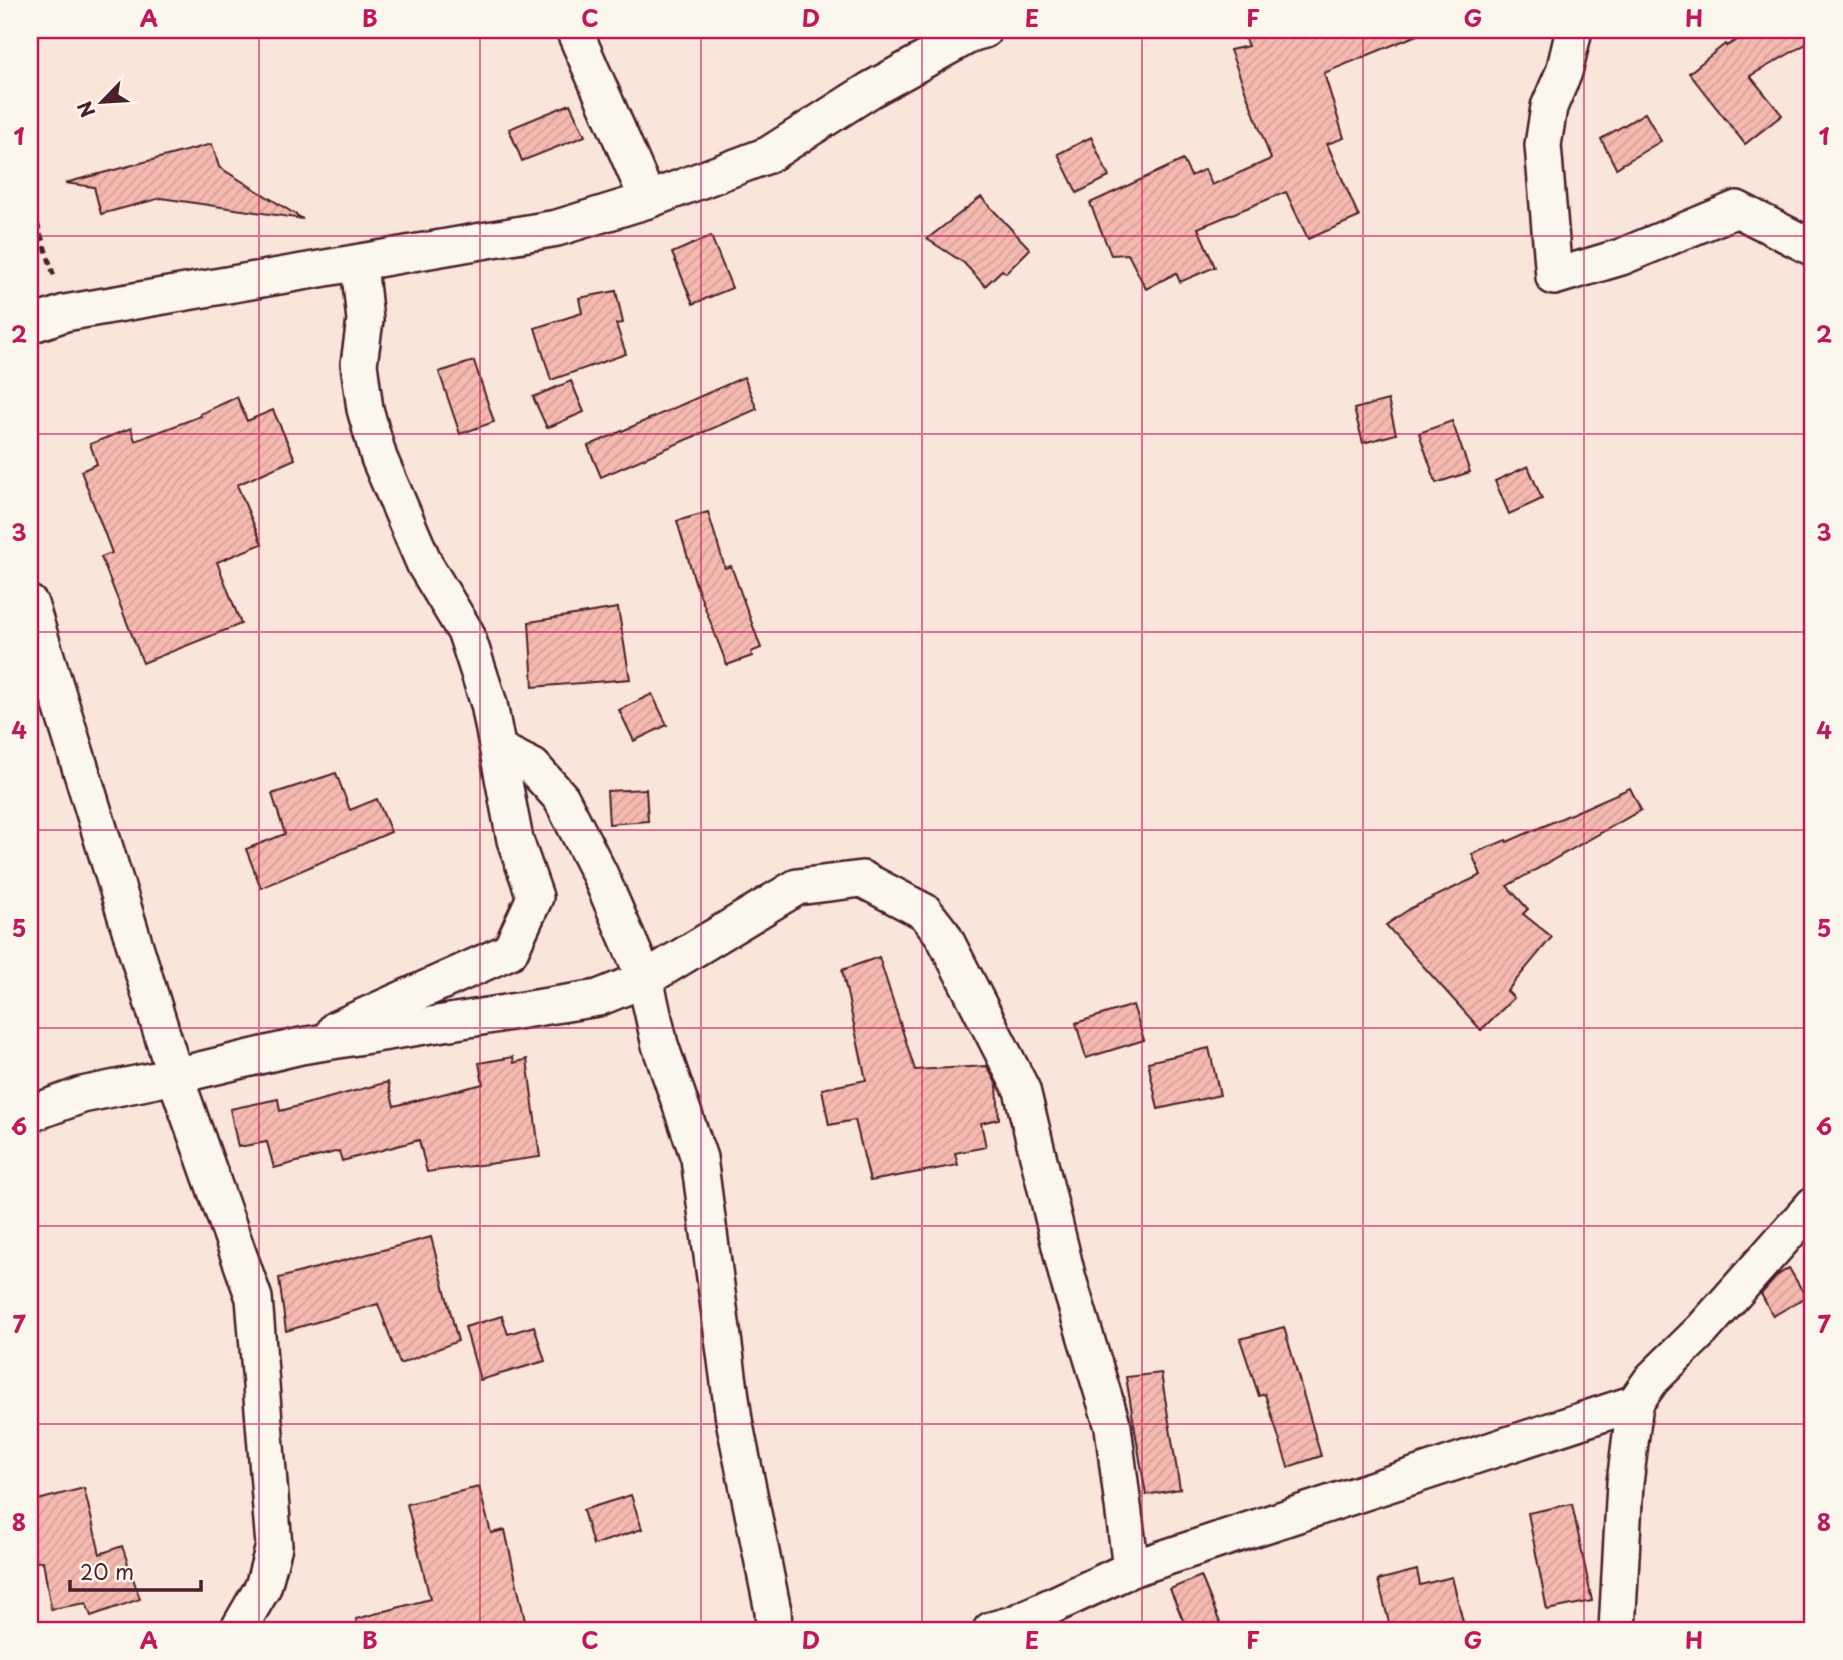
<svg xmlns="http://www.w3.org/2000/svg" width="1843" height="1660" viewBox="0 0 1843 1660" font-family="'Playpen Sans',sans-serif">
<style>
.building{fill:url(#building-hatch);stroke:#4a1f2b;stroke-width:2}
.lines{fill:none;stroke-linecap:round;stroke-linejoin:round}
.street-casing{stroke:#4a1f2b;stroke-width:40}
.path{stroke:#4a1f2b;stroke-width:4.5;stroke-dasharray:7 5;stroke-linecap:butt}
.street{stroke:#fbf7ec;stroke-width:35}
.grid{fill:none;stroke:#c2185b;stroke-width:2;stroke-opacity:0.55}
.neatline{fill:none;stroke:#c2185b;stroke-width:2.5}
.grid-label{font-size:23px;text-anchor:middle;font-weight:bold;fill:#c2185b}
</style>
<defs>
<pattern id="building-hatch" width="6" height="6" patternUnits="userSpaceOnUse" patternTransform="scale(1.75)"><rect width="6" height="6" fill="#f5baaf"/><path d="M-1 1l2-2M0 6l6-6M5 7l2-2" fill="none" stroke="#d49f97"/></pattern>
</defs>
<rect width="100%" height="100%" fill="#f9e5da"/>
<filter id="ink" filterUnits="userSpaceOnUse"><feTurbulence type="fractalNoise" baseFrequency=".0143" numOctaves="2"/><feDisplacementMap in="SourceGraphic" scale="14" xChannelSelector="R" yChannelSelector="G"/><feConvolveMatrix kernelMatrix="1 2 1 2 8 2 1 2 1" color-interpolation-filters="sRGB"/></filter>
<g filter="url(#ink)">
<g class="building">
<path d="M1241 30 1427 31 1324 73 1344 138 1327 144 1359 217 1308 239 1286 192 1198 228 1215 267 1180 282 1176 273 1146 289 1128 254 1111 255 1090 203 1183 160 1191 176 1205 169 1212 185 1271 159 1230 50 1248 46Z"/>
<path d="M1755 30H1813V40L1750 76 1782 115 1745 144 1689 73 1725 44 1726 46Z"/>
<path d="M570 104 585 136 522 161 509 129Z"/>
<path d="M1645 113 1661 141 1616 168 1601 139Z"/>
<path d="M1091 137 1109 177 1077 193 1058 154Z"/>
<path d="M212 144 219 167 303 219 161 198 101 214 94 187 65 183Z"/>
<path d="M981 197 1030 249 1006 273 1002 270 985 286 964 263 927 239Z"/>
<path d="M711 236 732 288 693 304 672 253Z"/>
<path d="M616 291 623 323 616 324 626 354 551 380 535 328 582 313 579 298Z"/>
<path d="M474 361 494 422 460 434 439 372Z"/>
<path d="M744 377 757 409 601 477 588 446Z"/>
<path d="M571 381 584 412 547 428 533 397Z"/>
<path d="M237 397 247 421 273 410 295 459 237 485 262 544 217 562 241 624 143 663 101 557 112 553 81 471 97 464 90 444 131 428 135 441 201 416 200 414Z"/>
<path d="M1388 400 1396 434 1363 443 1354 409Z"/>
<path d="M1452 421 1470 472 1436 483 1419 433Z"/>
<path d="M1528 466 1542 499 1509 514 1495 481Z"/>
<path d="M708 512 725 568 731 566 761 648 751 652 752 656 727 665 695 582 677 521Z"/>
<path d="M618 608 630 679 533 687 529 622Z"/>
<path d="M652 694 667 725 634 741 619 710Z"/>
<path d="M336 773 350 810 377 799 391 832 261 888 246 849 285 834 272 794Z"/>
<path d="M1630 788 1641 810 1507 886 1528 909 1523 914 1552 937 1507 991 1514 998 1481 1030 1386 925 1411 908 1481 875 1472 854 1506 840 1507 842Z"/>
<path d="M646 789 648 821 609 824 607 791Z"/>
<path d="M879 957 915 1070 987 1066 997 1085 999 1119 981 1123 986 1147 955 1153 958 1165 870 1181 855 1120 829 1125 822 1089 866 1080 842 970Z"/>
<path d="M1133 1005 1144 1040 1086 1058 1076 1023Z"/>
<path d="M1209 1048 1220 1095 1158 1109 1148 1062Z"/>
<path d="M513 1057 514 1063 527 1059 540 1157 427 1172 419 1140 342 1161 339 1151 274 1168 267 1142 238 1147 230 1109 278 1099 280 1111 388 1082 394 1106 483 1084 479 1063Z"/>
<path d="M431 1237 458 1341 400 1364 378 1304 286 1331 279 1278Z"/>
<path d="M1789 1268 1806 1297 1773 1316 1761 1294 1778 1275Z"/>
<path d="M502 1316 508 1334 534 1326 545 1361 480 1380 465 1327Z"/>
<path d="M1284 1327 1321 1456 1288 1467 1265 1394 1259 1396 1240 1339Z"/>
<path d="M1161 1373 1180 1489 1146 1495 1126 1377Z"/>
<path d="M479 1487 491 1533 505 1530 527 1630H358L356 1619 430 1599 407 1504Z"/>
<path d="M84 1488 100 1554 122 1546 140 1599 91 1616 86 1603 51 1609 43 1561 30 1563V1502Z"/>
<path d="M631 1495 642 1529 593 1545 583 1510Z"/>
<path d="M1572 1504 1592 1601 1547 1610 1528 1513Z"/>
<path d="M1417 1570 1420 1585 1452 1577 1465 1630H1391L1378 1580Z"/>
<path d="M1201 1576 1223 1630H1187L1170 1589Z"/>
</g>
<g class="lines">
<defs>
<g id="street">
<path d="M574 30 648 200"/>
<path d="M1574 30 1564 72 1549 107 1543 145 1554 277 1621 257 1737 209 1813 248"/>
<path d="M30 325 65 313 557 228 648 200 768 155 870 90 973 33 984 30"/>
<path d="M30 604 175 1076 254 1298 274 1546 263 1587 238 1630"/>
<path d="M499 750 533 767 561 798 600 875 645 979 660 1045 699 1158 734 1420 773 1611 774 1630"/>
<path d="M336 1029 510 951 535 897 515 840 489 704 466 633 425 565 379 458 365 409 359 364 365 320 359 264"/>
<path d="M30 1114 82 1095 175 1076 301 1046 598 998 645 979 797 887 862 879 925 912 943 935 1022 1090 1068 1279 1113 1427 1131 1569"/>
<path d="M991 1630 1013 1624 1131 1569 1635 1403 1652 1379 1702 1330 1813 1205"/>
<path d="M1617 1630 1625 1483 1635 1403"/>
</g>
</defs>
<use href="#street" class="street-casing"/>
<path class="path" d="M30 200 54 276"/>
<use href="#street" class="street"/>
</g>
</g>
<path class="grid" d="M259 30V1630M480 30V1630M701 30V1630M922 30V1630M1142 30V1630M1363 30V1630M1584 30V1630M30 236H1813M30 434H1813M30 632H1813M30 830H1813M30 1028H1813M30 1226H1813M30 1424H1813"/>
<rect width="1843" height="1660" fill="none" stroke="#fbf7ec" stroke-width="77"/>
<g transform="translate(102 102) rotate(245)" stroke="#fbf7ec" stroke-width="5" paint-order="stroke">
<path d="M0-5L12 26L0 18L-12 26Z" fill="#4a1f2b"/>
<text y="-10" font-size="19" font-weight="bold" text-anchor="middle" fill="#4a1f2b">N</text>
</g>
<path d="M70 1580v10h131v-10" fill="none" stroke="#4a1f2b" stroke-width="3.5"/>
<text x="80" y="1580" font-size="21" fill="#4a1f2b" stroke="#fbf7ec" stroke-width="5" paint-order="stroke">20 m</text>
<rect x="38" y="38" width="1766" height="1584" class="neatline"/>
<g class="grid-label">
<text x="149" y="27">A</text>
<text x="370" y="27">B</text>
<text x="590" y="27">C</text>
<text x="811" y="27">D</text>
<text x="1032" y="27">E</text>
<text x="1253" y="27">F</text>
<text x="1473" y="27">G</text>
<text x="1694" y="27">H</text>
<text x="19" y="145">1</text>
<text x="1824" y="145">1</text>
<text x="19" y="343">2</text>
<text x="1824" y="343">2</text>
<text x="19" y="541">3</text>
<text x="1824" y="541">3</text>
<text x="19" y="739">4</text>
<text x="1824" y="739">4</text>
<text x="19" y="937">5</text>
<text x="1824" y="937">5</text>
<text x="19" y="1135">6</text>
<text x="1824" y="1135">6</text>
<text x="19" y="1333">7</text>
<text x="1824" y="1333">7</text>
<text x="19" y="1531">8</text>
<text x="1824" y="1531">8</text>
<text x="149" y="1649">A</text>
<text x="370" y="1649">B</text>
<text x="590" y="1649">C</text>
<text x="811" y="1649">D</text>
<text x="1032" y="1649">E</text>
<text x="1253" y="1649">F</text>
<text x="1473" y="1649">G</text>
<text x="1694" y="1649">H</text>
</g>
</svg>
